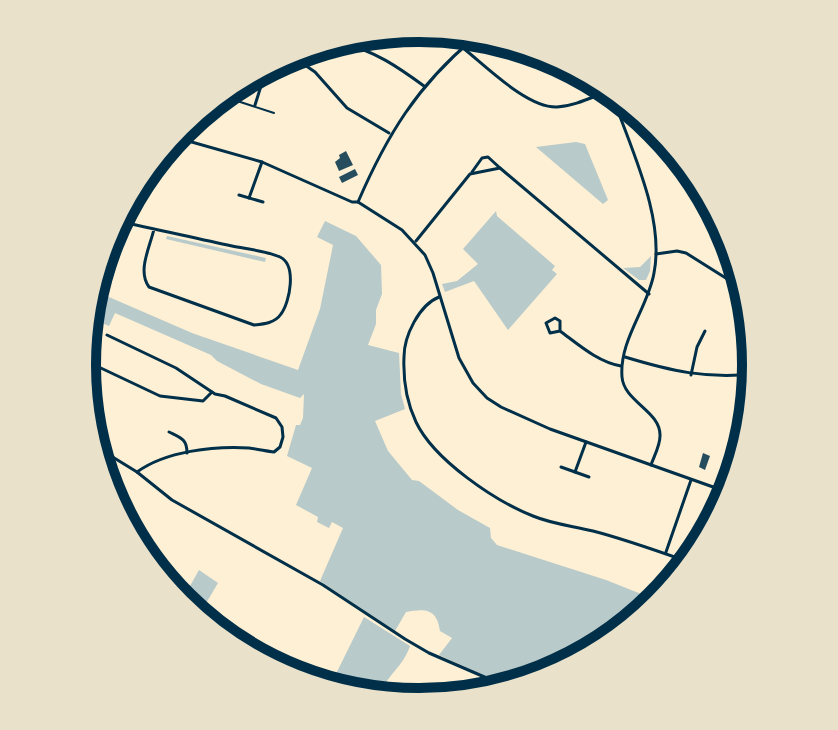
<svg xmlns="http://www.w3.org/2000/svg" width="838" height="730" viewBox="0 0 838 730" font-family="Cabin,sans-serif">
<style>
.green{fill:#b9caca}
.building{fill:#264d5e}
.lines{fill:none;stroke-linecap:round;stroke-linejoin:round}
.service{stroke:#003049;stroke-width:2}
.minor{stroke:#003049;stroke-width:3}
.rim{fill:none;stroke:#003049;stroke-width:10}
</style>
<rect width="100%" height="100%" fill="#fdf0d5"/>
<g class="green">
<path d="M529 50 548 54 564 64 566 70 551 71 525 52Z"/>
<path d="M576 142 585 144 608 200 603 204 536 147Z"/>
<path d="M496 211 497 216 555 266 552 270 557 274 508 330 474 281 445 292 442 284 457 281 478 264 463 249Z"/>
<path d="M325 221 356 236 381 265 382 294 376 310V324L368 345 399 353 401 394 405 409 375 421 388 451 412 480 419 481 458 510 490 528 491 538 497 545 606 580 659 601 548 677 505 685 439 655 452 638 440 631C437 609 426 608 406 612L395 631 320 581 343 528 332 522 329 528 317 522 318 517 296 505 312 468 287 456 296 425H300L303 418 304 394 300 398 261 384 217 361 211 355 115 313 109 326 93 319 102 294 192 333 298 370 320 309 333 245 317 237Z"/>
<path d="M167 236 266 258 265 262 166 239Z"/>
<path d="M651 256 650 271 646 280H639L623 268 640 267Z"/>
<path d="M199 570 218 583 205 605 202 597 195 593 192 596 186 593Z"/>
<path d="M364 617 410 646C403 667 387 675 380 694L331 684Z"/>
</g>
<g class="building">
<path d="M346 151 353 165 339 171 335 162 340 158 339 155Z"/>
<path d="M355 169 358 175 342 183 339 177Z"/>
<path d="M703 453 710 456 705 470 699 467Z"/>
</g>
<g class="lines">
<g class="service">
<path d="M225 97 274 113"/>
<path d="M720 488 737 443 741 439"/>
</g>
<g class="minor">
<path d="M342 43C375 51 398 67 424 86"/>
<path d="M463 48C486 66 527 108 557 107 574 106 590 98 606 92"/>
<path d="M289 54 315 72 347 108 389 133"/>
<path d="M613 97C631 150 665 217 654 273 648 308 619 340 622 377 624 402 661 411 660 436 660 446 654 456 651 465"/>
<path d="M255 105 266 70"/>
<path d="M174 137 262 162 352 202H358L402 230 425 255 433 273 459 358 473 383 487 398 501 407 550 429 730 493"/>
<path d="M472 172 482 158 488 157 500 168"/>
<path d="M239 195 263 202"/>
<path d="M249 198 262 162"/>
<path d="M358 202C387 135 417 86 473 39"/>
<path d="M117 221C156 229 194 238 232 246 247 249 267 251 280 257 297 265 290 302 281 314 275 323 264 324 254 325L149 287C137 271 150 247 154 229"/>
<path d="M416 241 470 174 500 168 649 294"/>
<path d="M656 254 677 251 686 253 740 287"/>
<path d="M439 297C419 305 404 336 404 357 403 380 406 401 416 422 434 460 495 501 533 516 552 524 573 526 593 531 624 539 655 550 686 561"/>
<path d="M560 331 550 333 546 323 555 318 560 321V331C579 345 598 362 621 366"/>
<path d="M107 335 176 368 215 394 225 396 276 418 282 427 283 437 280 447 274 452C266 451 258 449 249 448 213 446 166 451 137 472"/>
<path d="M625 357C671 371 706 379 754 374"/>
<path d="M86 361 160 396 203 401 212 392"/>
<path d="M691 375 697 347 705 331"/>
<path d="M169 432C181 438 187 439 187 453"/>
<path d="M98 448 137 472 172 500 323 585 405 639 429 653 503 685"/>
<path d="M561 467 589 477"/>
<path d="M575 472 586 442"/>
<path d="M666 552 691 480"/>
<path d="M175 595 229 626"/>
</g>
</g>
<path d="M0 0H838V730H0ZM96 365a323 323 0 1 1 646 0a323 323 0 1 1-646 0Z" fill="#e9e1ca" fill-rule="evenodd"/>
<path class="rim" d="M96 365a323 323 0 1 1 646 0a323 323 0 1 1-646 0Z"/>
</svg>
